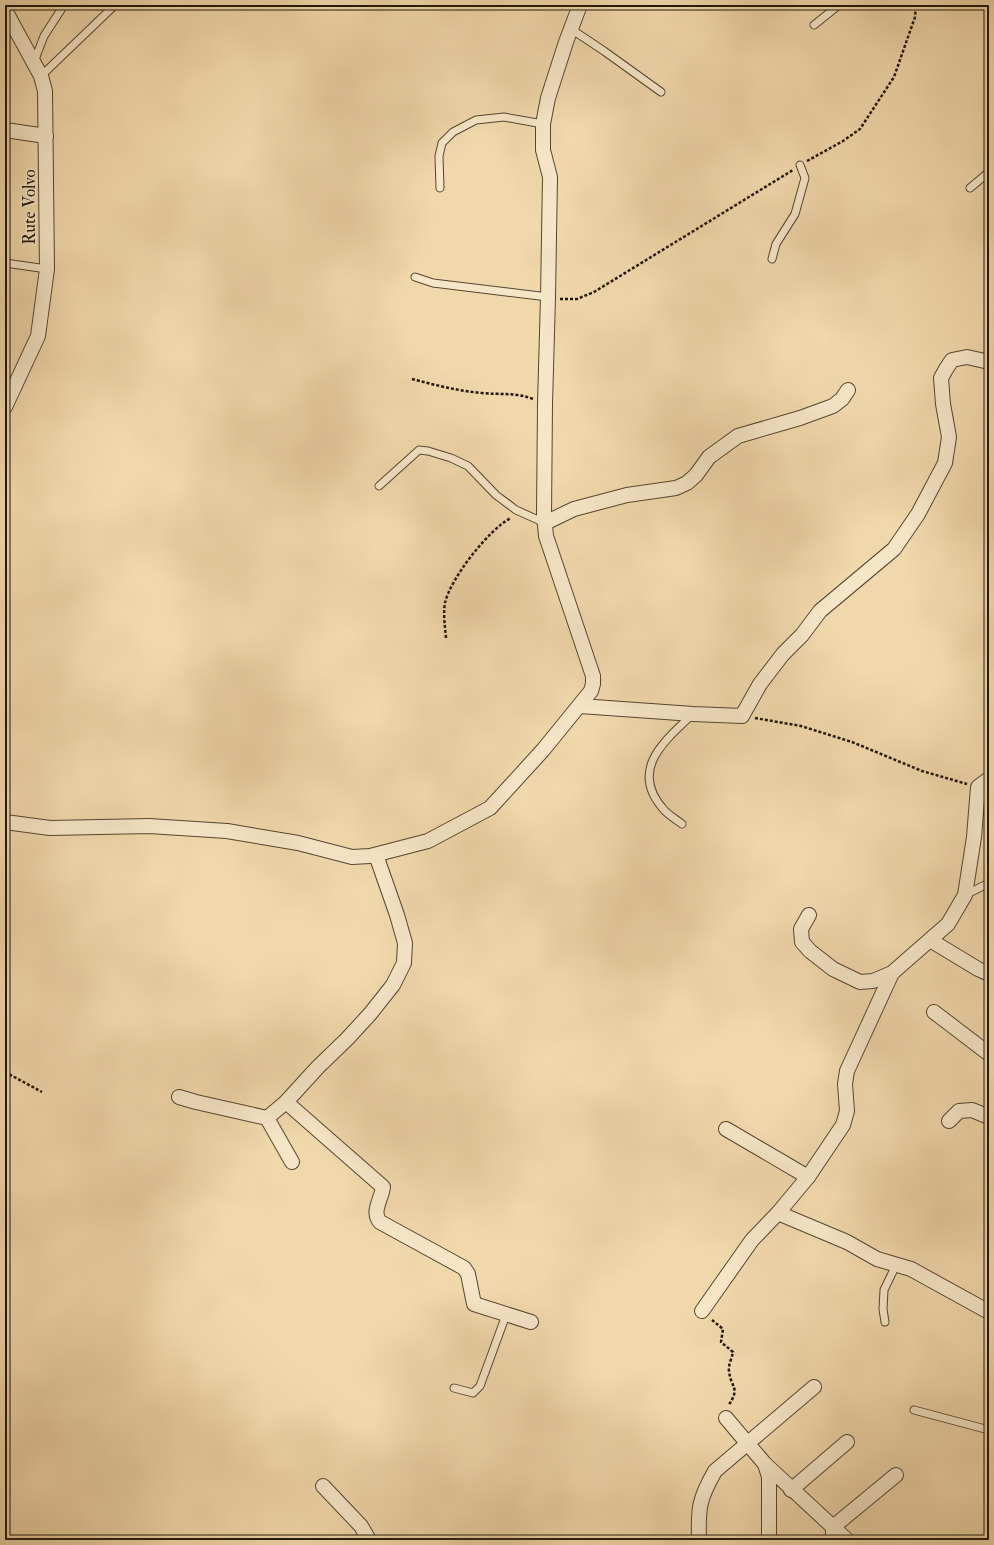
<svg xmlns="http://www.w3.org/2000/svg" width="994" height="1545" viewBox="0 0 994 1545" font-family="'IM FELL Double Pica',serif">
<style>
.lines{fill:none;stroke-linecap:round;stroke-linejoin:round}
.service-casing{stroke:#544632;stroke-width:9}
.minor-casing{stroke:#544632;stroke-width:16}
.path{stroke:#20160a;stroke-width:2.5;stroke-dasharray:3 2;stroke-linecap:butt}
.service{stroke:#f6e6c8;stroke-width:7}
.minor{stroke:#f6e6c8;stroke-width:14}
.labels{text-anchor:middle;stroke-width:3;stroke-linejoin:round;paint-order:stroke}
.street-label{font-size:17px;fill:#20160a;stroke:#f6e6c8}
</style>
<rect width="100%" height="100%" fill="#f1d8ab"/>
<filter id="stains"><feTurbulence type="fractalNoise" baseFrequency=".005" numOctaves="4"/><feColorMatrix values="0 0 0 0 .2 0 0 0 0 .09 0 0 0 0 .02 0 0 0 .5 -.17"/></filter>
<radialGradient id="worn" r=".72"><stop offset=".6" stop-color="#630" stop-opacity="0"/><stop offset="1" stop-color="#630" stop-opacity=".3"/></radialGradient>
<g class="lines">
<defs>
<g id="service">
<path d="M814 25 839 5"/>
<path d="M571 29 604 51 661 92"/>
<path d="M34 62 44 36 64 5"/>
<path d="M41 76 115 5"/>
<path d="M440 188 439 156 442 143 453 132 476 120 504 117 543 124"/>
<path d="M970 188 989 172"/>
<path d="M772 259 776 244 795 214 805 178 800 165"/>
<path d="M5 263 47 269"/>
<path d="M415 277 433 283 548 297"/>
<path d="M379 486 419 450 428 451 451 458 468 466 496 495 516 510 545 523"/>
<path d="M682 824C677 820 670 816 665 811 628 771 663 742 693 714"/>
<path d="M965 895 989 883"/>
<path d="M885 1322 883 1309 884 1290 896 1265"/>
<path d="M454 1388 473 1393 480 1386 506 1315"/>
<path d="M914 1410 989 1430"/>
</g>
<g id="minor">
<path d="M5 10 41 76 45 91 47 269 38 336 5 407"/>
<path d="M5 130 46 136"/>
<path d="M545 523 574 509 627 495 676 488 687 483 696 475 709 457 738 436 800 418 833 406 842 399 848 390"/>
<path d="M580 706 693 714 742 716 760 684 783 654 802 635 820 611 894 549 918 514 945 463 949 437 943 404 941 378 946 369 952 360 967 357 989 362"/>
<path d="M5 822 50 828 149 826 227 831 298 843 352 857 370 856 428 841 490 808 543 750 591 691 593 684V676L546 536 544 515 545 404 548 297 550 177 543 150V124L548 98 566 42 580 5"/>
<path d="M809 915 801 929 802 942 810 951 833 969 860 982 873 981 892 973 948 924 965 895 974 837 978 787 989 779"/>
<path d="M930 940 978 969 989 974"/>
<path d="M934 1012 989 1054"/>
<path d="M179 1097 196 1102 267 1118 292 1162"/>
<path d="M286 1102 383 1187C382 1198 371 1212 380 1222L464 1268 468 1274 474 1304 531 1322"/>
<path d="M267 1118 286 1102 318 1067 347 1039 370 1014 393 985 404 963 405 943 397 915 376 855"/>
<path d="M949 1121 959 1111 972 1110 989 1117"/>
<path d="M726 1129 808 1177"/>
<path d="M778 1213 847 1242 877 1259 911 1269 989 1312"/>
<path d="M702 1311 752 1240 778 1213 808 1177 843 1125 847 1111 845 1084 847 1071 892 973"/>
<path d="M726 1418 765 1464 847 1540"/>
<path d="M765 1464 769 1477V1540"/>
<path d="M323 1486 361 1526 369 1540"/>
<path d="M791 1490 847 1442"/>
<path d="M699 1540C698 1508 699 1499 715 1471L814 1387"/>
<path d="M833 1540V1527L896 1475"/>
</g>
</defs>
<use href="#service" class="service-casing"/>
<use href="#minor" class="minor-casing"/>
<g class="path">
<path d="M807 161 843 141 860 129 894 77 915 17 916 5"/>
<path d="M560 299H577L594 292 793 170"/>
<path d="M412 379C435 385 458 391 482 393 501 395 515 392 533 399"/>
<path d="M446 638C445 626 443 615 445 603 450 579 489 529 511 518"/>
<path d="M755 718 801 726 852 742 922 771 967 784"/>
<path d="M5 1072 42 1092"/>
<path d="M712 1320 723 1329 721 1342 733 1352C732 1358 728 1365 729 1371 731 1389 741 1387 728 1406"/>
</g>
<use href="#service" class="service"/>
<use href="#minor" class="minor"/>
</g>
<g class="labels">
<g class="street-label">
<text transform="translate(29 207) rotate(-90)" y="6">Rute Volvo</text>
</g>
</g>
<rect width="994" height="1545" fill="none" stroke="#f1d8ab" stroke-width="20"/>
<rect x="6" y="6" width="982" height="1533" fill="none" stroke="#20160a" stroke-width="2"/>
<rect x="10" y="10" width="974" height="1525" fill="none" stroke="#20160a"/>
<rect width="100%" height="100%" filter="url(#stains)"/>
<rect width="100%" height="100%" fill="url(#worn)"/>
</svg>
